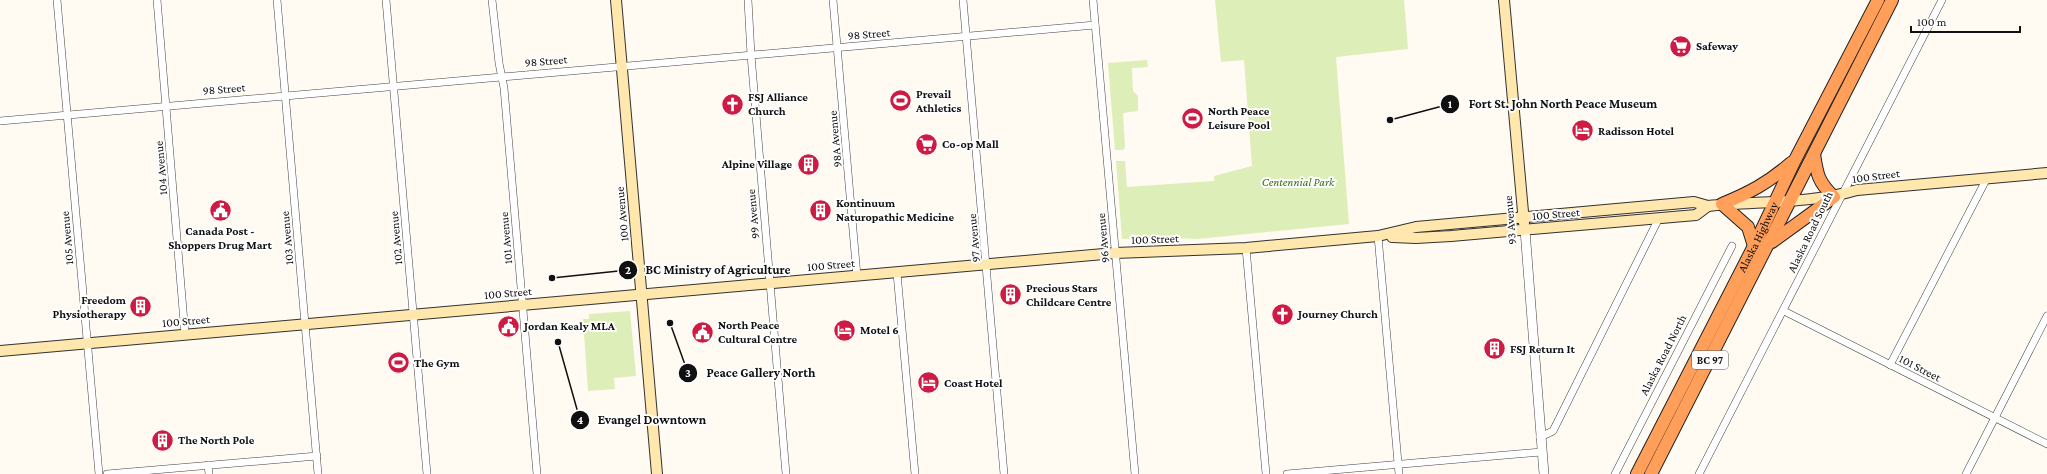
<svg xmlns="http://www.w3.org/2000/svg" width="2047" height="474" viewBox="0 0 2047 474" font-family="'Crimson Pro',serif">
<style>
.green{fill:#ddeeb8}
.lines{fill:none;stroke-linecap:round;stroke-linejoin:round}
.minor-casing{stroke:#434343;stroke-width:8}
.tertiary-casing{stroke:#434343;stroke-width:10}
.secondary-casing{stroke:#323232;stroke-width:12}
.trunk-casing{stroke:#212121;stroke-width:14}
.minor{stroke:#fff;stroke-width:7}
.tertiary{stroke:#fff;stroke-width:9}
.secondary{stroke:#ffe7ad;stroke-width:10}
.trunk{stroke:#ff9f59;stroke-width:12}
.labels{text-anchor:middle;stroke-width:4;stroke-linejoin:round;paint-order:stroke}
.shield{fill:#fff;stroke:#585858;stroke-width:1}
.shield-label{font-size:11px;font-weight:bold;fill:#101010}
.street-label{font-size:12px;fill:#101010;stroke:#fff}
.poi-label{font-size:12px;font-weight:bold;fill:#101010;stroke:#fff;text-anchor:start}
.park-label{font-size:12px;font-style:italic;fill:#3a6e19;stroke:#fff}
.leader{fill:none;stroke:#101010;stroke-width:1.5}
.callout-dot{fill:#101010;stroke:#fff;stroke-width:1.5}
.mark-label{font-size:12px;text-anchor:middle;font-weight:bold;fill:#fff}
.callout-label{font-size:13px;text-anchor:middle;font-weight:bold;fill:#101010;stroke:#fff;stroke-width:4;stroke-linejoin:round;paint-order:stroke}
</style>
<rect width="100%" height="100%" fill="#fffaf2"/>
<g class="green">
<path d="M1215 0H1404L1408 49 1336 57 1349 224 1197 239 1158 237 1122 239 1116 161H1125L1127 187 1214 181V176L1252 166 1244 60 1221 62Z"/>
<path d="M1147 60 1148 67 1132 68 1133 91 1138 96V111L1123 113 1125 148 1123 150H1115L1108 63Z"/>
<path d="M630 311 636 376 614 378 615 389 588 391 583 319H589V314Z"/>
</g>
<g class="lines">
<defs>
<g id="minor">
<path d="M57 0 99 474"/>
<path d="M157 0 185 334"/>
<path d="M277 0 318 474"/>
<path d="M386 0 427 474"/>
<path d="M492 0 499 63 504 88 537 474"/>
<path d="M748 0 751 55 786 474"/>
<path d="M833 0 857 276"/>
<path d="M963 0 1004 474"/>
<path d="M1093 0 1135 474"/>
<path d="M0 121 1095 25"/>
<path d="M1378 236 1399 474"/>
<path d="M1246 248 1266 474"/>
<path d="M897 273 915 474"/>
<path d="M1784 311 2047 444"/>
<path d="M1890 365 1987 178"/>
<path d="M1540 437 1553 431 1659 218"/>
<path d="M208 465 209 474"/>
<path d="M107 474 317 456"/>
<path d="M1287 474 1541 452"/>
<path d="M1615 474 1732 246"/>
<path d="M1699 474 1942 0"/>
<path d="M1966 474 2047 316"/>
</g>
<path id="tertiary" d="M1525 230 1544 474"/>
<g id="secondary">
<path d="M616 0 657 474"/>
<path d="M1504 0 1524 223"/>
<path d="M1392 237 1416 238 1451 236 1696 215 1708 206"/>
<path d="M0 351 1115 253 1246 248 1378 236 1416 227 1694 202 1708 206C1758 201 1810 204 1857 190L2047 173"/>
</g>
<g id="trunk">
<path d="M1772 242 1834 197C1818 182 1817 174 1814 154"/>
<path d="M1754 246 1748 227 1722 204C1749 193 1768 183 1791 163"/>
<path id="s1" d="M1637 474 1754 246 1795 160 1878 0"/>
<path d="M1651 474 1892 0"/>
</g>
</defs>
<use href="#minor" class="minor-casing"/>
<use href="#tertiary" class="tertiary-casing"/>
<use href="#secondary" class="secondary-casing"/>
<use href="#trunk" class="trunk-casing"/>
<use href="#minor" class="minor"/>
<use href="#tertiary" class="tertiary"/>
<use href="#secondary" class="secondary"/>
<use href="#trunk" class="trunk"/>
</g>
<defs>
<symbol id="supermarket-disc" viewBox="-11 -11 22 22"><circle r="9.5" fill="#cd1b43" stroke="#fff"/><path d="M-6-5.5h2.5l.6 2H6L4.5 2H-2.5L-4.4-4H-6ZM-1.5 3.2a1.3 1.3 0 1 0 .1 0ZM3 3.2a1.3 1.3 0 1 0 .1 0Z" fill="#fff"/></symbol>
<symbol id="stadium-disc" viewBox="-11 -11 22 22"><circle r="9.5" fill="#cd1b43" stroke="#fff"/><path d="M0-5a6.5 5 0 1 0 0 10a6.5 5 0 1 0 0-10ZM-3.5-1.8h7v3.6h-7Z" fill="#fff"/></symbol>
<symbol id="church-disc" viewBox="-11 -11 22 22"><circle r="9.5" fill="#cd1b43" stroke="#fff"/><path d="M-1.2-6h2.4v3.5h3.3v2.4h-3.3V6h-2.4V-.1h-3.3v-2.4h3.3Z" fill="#fff"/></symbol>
<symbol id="hotel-disc" viewBox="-11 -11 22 22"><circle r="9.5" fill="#cd1b43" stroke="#fff"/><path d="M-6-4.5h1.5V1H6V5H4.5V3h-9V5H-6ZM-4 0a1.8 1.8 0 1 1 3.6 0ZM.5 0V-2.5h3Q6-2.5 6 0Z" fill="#fff"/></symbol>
<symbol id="building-disc" viewBox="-11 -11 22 22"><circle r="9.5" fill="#cd1b43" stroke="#fff"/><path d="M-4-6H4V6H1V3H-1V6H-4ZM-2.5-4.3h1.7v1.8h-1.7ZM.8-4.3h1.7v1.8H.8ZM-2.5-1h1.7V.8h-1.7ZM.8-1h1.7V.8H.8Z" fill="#fff"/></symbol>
<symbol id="civic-disc" viewBox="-11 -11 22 22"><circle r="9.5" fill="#cd1b43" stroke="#fff"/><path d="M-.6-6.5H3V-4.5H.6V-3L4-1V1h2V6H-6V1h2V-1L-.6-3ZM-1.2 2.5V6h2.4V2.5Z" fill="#fff"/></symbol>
</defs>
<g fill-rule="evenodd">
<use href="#supermarket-disc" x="1668" y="34" width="25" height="25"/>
<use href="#stadium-disc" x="888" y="88" width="25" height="25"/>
<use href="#church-disc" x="720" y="92" width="25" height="25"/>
<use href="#stadium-disc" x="1180" y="106" width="25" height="25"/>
<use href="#hotel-disc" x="1570" y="118" width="25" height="25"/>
<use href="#supermarket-disc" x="914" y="132" width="25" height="25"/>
<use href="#building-disc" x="796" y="152" width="25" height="25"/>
<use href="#civic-disc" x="208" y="198" width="25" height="25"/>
<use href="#building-disc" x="808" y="198" width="25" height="25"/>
<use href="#building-disc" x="998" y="282" width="25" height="25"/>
<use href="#building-disc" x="128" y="294" width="25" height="25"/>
<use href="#church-disc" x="1270" y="302" width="25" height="25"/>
<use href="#civic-disc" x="496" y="314" width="25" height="25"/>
<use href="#hotel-disc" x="832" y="318" width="25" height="25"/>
<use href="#civic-disc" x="690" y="320" width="25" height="25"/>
<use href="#building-disc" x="1482" y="336" width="25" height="25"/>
<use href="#stadium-disc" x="386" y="350" width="25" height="25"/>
<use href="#hotel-disc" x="916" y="370" width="25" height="25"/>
<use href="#building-disc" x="150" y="428" width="25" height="25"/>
</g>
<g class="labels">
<rect class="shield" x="1692" y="351" width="36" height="18" rx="3"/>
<g class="shield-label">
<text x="1710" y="364">BC 97</text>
</g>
<g class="street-label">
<text transform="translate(869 34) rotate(-5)" y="4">98 Street</text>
<text transform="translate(546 61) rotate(-5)" y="4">98 Street</text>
<text transform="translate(224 89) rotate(-5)" y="4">98 Street</text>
<text transform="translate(835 139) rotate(-95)" y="4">98A Avenue</text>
<text transform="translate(161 168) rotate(-95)" y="4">104 Avenue</text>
<text transform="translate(1876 176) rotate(-7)" y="4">100 Street</text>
<text transform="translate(622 214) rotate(-95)" y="4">100 Avenue</text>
<text transform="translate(753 214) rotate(-95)" y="4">99 Avenue</text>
<text transform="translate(1556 214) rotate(-5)" y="4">100 Street</text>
<text transform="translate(1510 220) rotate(-95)" y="4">93 Avenue</text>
<text transform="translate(1810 232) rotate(-64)" y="4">Alaska Road South</text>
<text dy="4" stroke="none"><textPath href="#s1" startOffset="266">Alaska Highway</textPath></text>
<text transform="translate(67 238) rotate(-95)" y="4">105 Avenue</text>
<text transform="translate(287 238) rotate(-95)" y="4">103 Avenue</text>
<text transform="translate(396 238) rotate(-95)" y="4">102 Avenue</text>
<text transform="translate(506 238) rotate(-95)" y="4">101 Avenue</text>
<text transform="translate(974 238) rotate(-95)" y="4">97 Avenue</text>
<text transform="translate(1103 238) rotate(-95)" y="4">96 Avenue</text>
<text transform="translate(1155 239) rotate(-2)" y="4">100 Street</text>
<text transform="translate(831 265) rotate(-5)" y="4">100 Street</text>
<text transform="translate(508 293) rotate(-5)" y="4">100 Street</text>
<text transform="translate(186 321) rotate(-5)" y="4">100 Street</text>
<text transform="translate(1663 355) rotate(-63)" y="4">Alaska Road North</text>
<text transform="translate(1920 368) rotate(27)" y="4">101 Street</text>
</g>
<g class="poi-label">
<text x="1696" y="50">Safeway</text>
<text x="916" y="98">Prevail<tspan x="916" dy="14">Athletics</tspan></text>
<text x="748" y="101">FSJ Alliance<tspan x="748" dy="14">Church</tspan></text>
<text x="1208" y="115">North Peace<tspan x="1208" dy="14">Leisure Pool</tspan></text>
<text x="1598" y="135">Radisson Hotel</text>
<text x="942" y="148">Co-op Mall</text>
<text x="792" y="168" text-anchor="end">Alpine Village</text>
<text x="836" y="207">Kontinuum<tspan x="836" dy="14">Naturopathic Medicine</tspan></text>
<text x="220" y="235" text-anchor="middle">Canada Post -<tspan x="220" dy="14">Shoppers Drug Mart</tspan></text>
<text x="1026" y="292">Precious Stars<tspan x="1026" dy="14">Childcare Centre</tspan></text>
<text x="126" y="304" text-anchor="end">Freedom<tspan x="126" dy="14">Physiotherapy</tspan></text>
<text x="1298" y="318">Journey Church</text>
<text x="718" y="329">North Peace<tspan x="718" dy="14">Cultural Centre</tspan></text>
<text x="524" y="330">Jordan Kealy MLA</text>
<text x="860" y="334">Motel 6</text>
<text x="1510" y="353">FSJ Return It</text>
<text x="414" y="367">The Gym</text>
<text x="944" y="387">Coast Hotel</text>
<text x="178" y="444">The North Pole</text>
</g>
<g class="park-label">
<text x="1298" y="186">Centennial Park</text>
</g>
</g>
<path class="leader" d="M1390 120L1450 104M552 278L628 270M670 323L688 373M558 342L580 420"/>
<g class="callout-dot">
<circle cx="1390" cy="120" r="4"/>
<circle cx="552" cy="278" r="4"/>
<circle cx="670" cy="323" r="4"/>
<circle cx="558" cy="342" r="4"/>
<circle cx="1450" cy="104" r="10"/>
<circle cx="628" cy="270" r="10"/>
<circle cx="688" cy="373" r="10"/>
<circle cx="580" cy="420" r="10"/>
</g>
<g class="mark-label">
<text x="1450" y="108">1</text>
<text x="628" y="274">2</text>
<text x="688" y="377">3</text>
<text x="580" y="424">4</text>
</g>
<g class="callout-label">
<text x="1563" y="108">Fort St. John North Peace Museum</text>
<text x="718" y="274">BC Ministry of Agriculture</text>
<text x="761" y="377">Peace Gallery North</text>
<text x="652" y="424">Evangel Downtown</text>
</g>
<path d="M1911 26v6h109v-6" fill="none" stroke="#101010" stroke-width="2"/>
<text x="1917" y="26" font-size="12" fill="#101010" stroke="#ffffff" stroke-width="3" paint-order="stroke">100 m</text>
</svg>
